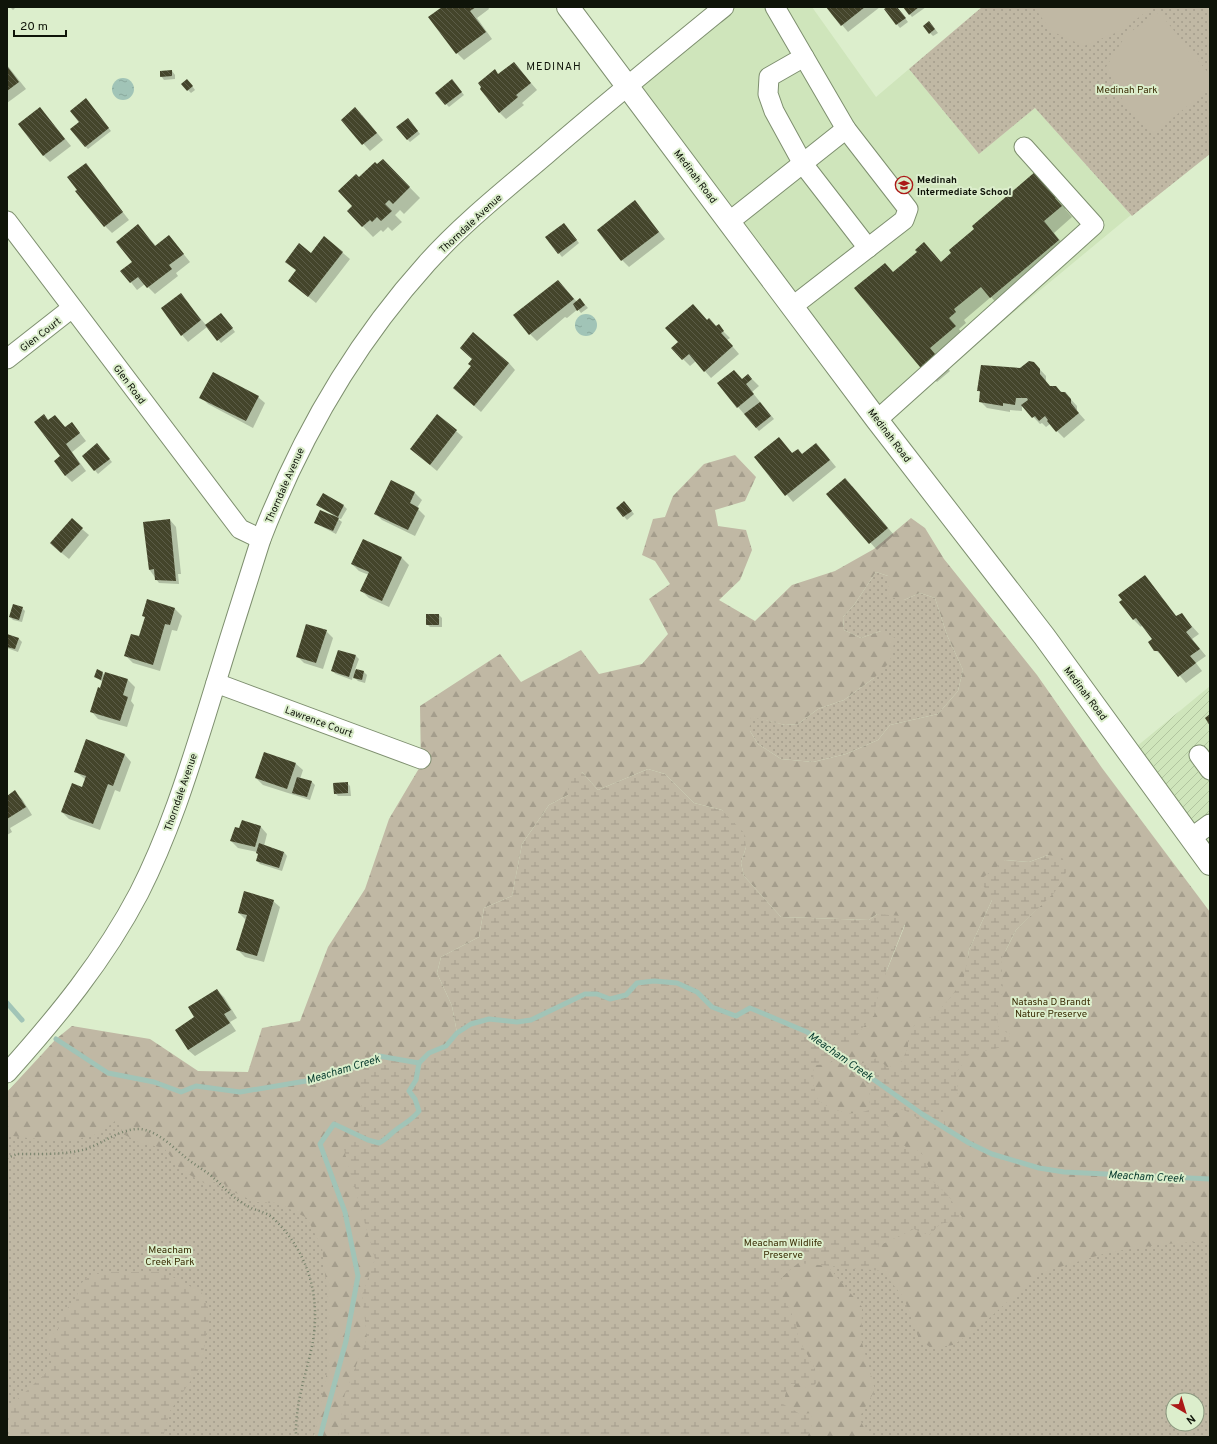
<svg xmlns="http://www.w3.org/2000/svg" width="1217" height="1444" viewBox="0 0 1217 1444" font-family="Overpass,sans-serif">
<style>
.built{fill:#cfe5bb}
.industrial{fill:url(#industrial-furrows)}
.grass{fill:url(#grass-dots);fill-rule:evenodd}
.forest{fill:url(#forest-firs);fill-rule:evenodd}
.wetland{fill:url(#wetland-marsh)}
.pitch{fill:#c0b8a4}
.water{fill:url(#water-ripples)}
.shadow{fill:#0003}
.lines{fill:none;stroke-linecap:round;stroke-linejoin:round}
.stream{stroke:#a1c4b7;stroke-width:5}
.building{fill:url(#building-back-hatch)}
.minor-casing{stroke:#7e8f6f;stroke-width:21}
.major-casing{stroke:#7e8f6f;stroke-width:24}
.path{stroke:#75816a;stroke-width:2.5;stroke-dasharray:1 3;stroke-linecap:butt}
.minor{stroke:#fff;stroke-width:19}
.major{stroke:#fff;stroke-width:22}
.labels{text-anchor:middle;stroke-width:4;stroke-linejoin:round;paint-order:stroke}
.park-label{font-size:10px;fill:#3b2e06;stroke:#dceecc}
.street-label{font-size:10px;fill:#0f1409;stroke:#dceecc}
.poi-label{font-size:10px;font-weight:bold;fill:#0f1409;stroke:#dceecc;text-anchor:start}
.neighbourhood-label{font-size:11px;letter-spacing:1px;fill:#0f1409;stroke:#dceecc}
.water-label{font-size:11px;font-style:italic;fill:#05392c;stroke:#dceecc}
</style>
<defs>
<pattern id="industrial-furrows" width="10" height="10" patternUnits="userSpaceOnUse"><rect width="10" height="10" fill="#cfe5bb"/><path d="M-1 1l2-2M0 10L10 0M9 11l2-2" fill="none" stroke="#b1c49f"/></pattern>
<pattern id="grass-dots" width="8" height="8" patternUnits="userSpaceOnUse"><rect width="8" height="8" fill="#c0b8a4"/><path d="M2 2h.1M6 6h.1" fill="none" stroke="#a49d8c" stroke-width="1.8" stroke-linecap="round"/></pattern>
<pattern id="forest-firs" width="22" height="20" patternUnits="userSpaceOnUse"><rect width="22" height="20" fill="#c0b8a4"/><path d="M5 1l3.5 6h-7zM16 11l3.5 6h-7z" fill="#a49d8c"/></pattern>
<pattern id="wetland-marsh" width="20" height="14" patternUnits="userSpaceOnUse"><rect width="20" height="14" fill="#c0b8a4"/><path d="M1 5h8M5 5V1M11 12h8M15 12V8" fill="none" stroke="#a49d8c"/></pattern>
<pattern id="water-ripples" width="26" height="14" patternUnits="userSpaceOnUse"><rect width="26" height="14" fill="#a1c4b7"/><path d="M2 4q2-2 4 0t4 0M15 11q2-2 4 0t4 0" fill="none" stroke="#89a89c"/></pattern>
<pattern id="building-back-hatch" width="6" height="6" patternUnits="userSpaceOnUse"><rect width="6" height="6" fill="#44452b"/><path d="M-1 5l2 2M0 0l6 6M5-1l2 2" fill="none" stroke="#5b5c47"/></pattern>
</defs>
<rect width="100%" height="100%" fill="#dceecc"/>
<path class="built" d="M723 7H812L876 97 909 69 979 154 1035 108 1131 215 882 421 628 85Z"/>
<path class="industrial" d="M1210 686V847L1136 747Z"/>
<g class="grass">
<path d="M982 7H1210V154L1132 216 1035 108 979 154 909 69Z"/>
<path d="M876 572 888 576 904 600 920 593 935 598 947 635 963 670 958 691 938 714 890 725 878 740 846 754 813 762 781 759 758 744 750 731V716L785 725 798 724 818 709 844 700 874 678 881 631 861 638 844 630 843 617 854 605Z"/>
<path d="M1210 916V1437H318L315 1433 314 1437H7V1092L22 1077 181 1092ZM1173 1400H1197V1424H1173Z"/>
</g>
<g class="forest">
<path d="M735 455 756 477 745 501 715 510 718 526 746 530 752 550 740 580 719 600 755 621 792 585 835 571 874 549 911 518 925 528 944 559 1037 675 1102 768 1210 912V1241L1165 1244 1110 1252 1040 1273 977 1329 953 1345 931 1348 919 1339 904 1298 882 1271 878 1246 914 1229 929 1235 940 1224 963 1219 948 1195 927 1176 928 1166 921 1152 906 1147 888 1135 887 1118 902 1109 915 1116 924 1131 942 1105 958 1093 956 1073 973 1049 988 1051 1010 1034 998 1029 997 1007 1003 991 1001 960 1016 930 1053 893 1048 855 1029 862 1005 860 992 900 969 950 964 978 951 997 935 1015 908 1029V1048L901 1062 888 1068 855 1066C868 1085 872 1085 869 1110 847 1118 838 1111 818 1101L813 1083 814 1065 829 1064 854 1044 859 1032 874 1015 879 990 905 925 877 914 869 920 781 917 744 876 741 863 746 847 722 810 694 803 665 774 648 769 598 790 582 772 568 795 549 805 522 844 512 896 484 908 479 937 441 957 437 973 452 1006 457 1033 446 1046 429 1053 419 1063 379 1056 359 1066 362 1102 357 1131 343 1146 375 1259 362 1295 367 1338 345 1394 338 1437H314L329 1362 327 1290 322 1248 307 1218 278 1203 255 1202 236 1193 220 1181 206 1184 181 1170 164 1148 141 1143 123 1134 118 1119C111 1124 102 1132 94 1135 67 1144 34 1139 7 1135V1092L56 1039 72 1026 150 1039 198 1071 248 1072 262 1028 300 1021 328 947 365 889 389 819 421 765 420 706 500 654 521 682 581 650 599 674 642 664 668 634 649 599 670 584 655 561 642 555 653 519 665 517 673 496 704 464ZM876 572 888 576 889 597 904 600 920 593 935 598 947 635 963 670 958 691 938 714 890 725 878 740 846 754 813 762 781 759 758 744 750 731 751 717 785 725 798 724 818 709 844 700 874 678 890 662 895 638 881 631 861 638 844 630 843 617 854 605Z"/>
<path d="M798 1263 827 1265 862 1307 861 1339 875 1390 859 1418 869 1437H807L811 1429 800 1414 783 1404 788 1384H801L815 1369 798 1338 796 1323 776 1290 783 1276Z"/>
</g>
<g class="wetland">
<path d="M648 769 665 774 694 803 722 810 744 833 746 847 741 863 744 876 781 917 869 920 877 914 901 916 905 924 879 990 874 1015 859 1032 854 1044 829 1064 814 1065 813 1083 818 1101C837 1111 848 1118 869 1110 872 1086 869 1084 854 1066L877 1058 888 1068 901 1062 908 1048V1029L935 1015 951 997 964 978 969 950 992 900 980 880 1005 860 1029 862 1048 855 1062 857 1067 869 1063 880 1054 893 1016 930 1001 960 1003 991 997 1007 998 1029 1010 1034 1008 1045 988 1051 973 1049 956 1073 958 1093 942 1105 946 1129 924 1131 915 1116 902 1109 887 1118 888 1135 906 1147 921 1152 928 1166 927 1176 948 1195 963 1219 940 1224 929 1235 914 1229 878 1246 882 1271 798 1263 783 1276 776 1290 786 1302 796 1323 798 1338 815 1369 816 1383 810 1390 801 1384H788L783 1404 800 1414 812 1413 811 1429 807 1437H338L345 1394 367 1338 362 1295 375 1259 343 1146 357 1131 362 1102 359 1066 379 1056 419 1063 429 1053 446 1046 457 1033 452 1006 437 973 441 957 479 937 484 908 512 896 522 844 549 805 568 795 569 778 582 772 598 790Z"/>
<path d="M110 1272H163L201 1292 210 1312 201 1366 170 1411 163 1437H7V1409L48 1371 52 1362 48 1345 49 1336 58 1330 59 1319 65 1310 76 1301 79 1286 89 1275Z"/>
</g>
<g class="pitch">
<path d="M1034 7H1153L1120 31 1084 46 1051 31Z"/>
<path d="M1159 12 1210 75V88L1154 133 1126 107 1106 67 1126 35Z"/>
</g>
<g class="water">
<circle cx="123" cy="89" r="11"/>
<circle cx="586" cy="325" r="11"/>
</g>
<g class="shadow">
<path d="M10 7H16L13 10Z"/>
<path d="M443 7H488L489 9 477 18 492 39 464 60 457 53Z"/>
<path d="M827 7H880L848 32Z"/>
<path d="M888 7H897L908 22 900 28 885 10Z"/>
<path d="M904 7H926L912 17Z"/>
<path d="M932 25 938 33 933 36 930 33Z"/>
<path d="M514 63 537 90 522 103 524 105 506 119 499 112V75Z"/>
<path d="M7 65 26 89 7 103Z"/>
<path d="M172 71 175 75V79L164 80 161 76Z"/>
<path d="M190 83 195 90 191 93 188 90Z"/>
<path d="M455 84 464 95 449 107 446 104Z"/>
<path d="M89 103 111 131 88 149 85 146 80 122Z"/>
<path d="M40 108 71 146 50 162 43 155Z"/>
<path d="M362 115 383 140 370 151 342 120Z"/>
<path d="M411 122 420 134 410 142 407 139Z"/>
<path d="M383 160 420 198 404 214 400 210 395 215 402 222 392 231 388 227 383 232 381 230 373 237 348 211 354 206 359 178Z"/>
<path d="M86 165 129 220 112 233 105 226Z"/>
<path d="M1036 173 1067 207 1065 209 1072 217 1054 233 1069 251 1001 308 991 297 964 320 966 323 959 329 965 337 940 359 950 371 937 382 926 372 894 273 918 252 924 244 941 262Z"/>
<path d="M641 209 665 239 629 267 622 260Z"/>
<path d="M564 224 579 243 562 257 546 237Z"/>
<path d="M138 226 156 246 169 236 190 262 176 273 178 276 155 294 145 284 137 290 122 271 133 262Z"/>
<path d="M324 237 350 259 316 303 289 281 297 271 286 261 311 254Z"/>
<path d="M558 281 577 302 580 299 588 308 581 313 578 309 567 318 565 317 537 341 530 334Z"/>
<path d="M180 294 206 325 224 317 235 332 221 343 207 327 188 342 182 335Z"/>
<path d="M693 305 707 320 717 327 718 326 730 338 727 340 739 354 711 378 696 361 690 366 672 348 679 342Z"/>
<path d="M509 363 515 370 481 412 454 388Z"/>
<path d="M1034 363 1046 376V382L1050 387 1065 393 1077 406V411L1085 420 1064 438 1050 424 1046 427 1042 423 1040 424 1022 405V411L1010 410V412L987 408 980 401 981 393 978 391Z"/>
<path d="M748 375 759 386 752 392 774 419 759 431 738 407 742 380Z"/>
<path d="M201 397H258L265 403 253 428 208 404Z"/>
<path d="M44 415 49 421 55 416 66 428 72 423 86 441 72 452 86 471 72 482 65 475 61 456Z"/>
<path d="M438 416 463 437 437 471 411 449Z"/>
<path d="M779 439 793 454 798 450 803 455 823 451 836 467 793 502 756 458Z"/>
<path d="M100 448 112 462 98 474 83 456Z"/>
<path d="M392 481 415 493 422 500 417 508 425 516 415 536 382 520 376 514Z"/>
<path d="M852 486 894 535 877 550 827 494Z"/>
<path d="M317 505 344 506 347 509 341 519 337 518 342 522 336 534 315 523 333 515Z"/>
<path d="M627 505 634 514 627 520 617 508Z"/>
<path d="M170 520 176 527 181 574H178L179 584 159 583 149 569Z"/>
<path d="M82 529 89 535 69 559 58 550Z"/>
<path d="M363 540 402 558 409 565 389 607 369 598 362 591 369 575 359 571 352 564Z"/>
<path d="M1145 576 1177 617 1181 614 1199 634 1192 639 1206 656 1196 663 1202 671 1186 683 1165 658 1155 650 1153 639 1142 625 1141 627 1134 620 1121 602Z"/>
<path d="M147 600 175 609 182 616 177 631 172 630 160 671 133 663 126 656 140 637 146 618 143 615Z"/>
<path d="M22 608 25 611 22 622 13 620 10 617Z"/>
<path d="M439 615 442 618V627H430L427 624Z"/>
<path d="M326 631 333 638 323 669 304 663 297 656Z"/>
<path d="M7 635 19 639 22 642 18 652 7 648Z"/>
<path d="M356 656 359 659 355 670 364 672 367 675 365 683 358 681 353 676 352 680 336 674 332 671Z"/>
<path d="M97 670 105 675 128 680 135 687 131 701 134 705 127 727 98 719 92 712 103 682 95 677Z"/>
<path d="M125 755 131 762 120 792 115 790 100 830 69 819 62 812 83 788 86 780 75 771Z"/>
<path d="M296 764 303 770 300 779 312 782 315 785 310 800 263 785 256 778Z"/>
<path d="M347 783 350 786 351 796H338L335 793Z"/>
<path d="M15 792 22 799 32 815 10 828 12 832 7 835V797Z"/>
<path d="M261 827 267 834 264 846 284 852 287 856 282 871 260 864 257 861 259 855 257 852 238 848 231 841 240 829Z"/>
<path d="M273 901 280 907 264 962 245 957 238 950 246 920 239 913Z"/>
<path d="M217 990 224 997 237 1018 230 1022 236 1031 195 1056 188 1050 196 1018Z"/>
</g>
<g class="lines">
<g class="stream">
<path d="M7 1003 22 1020"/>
<path d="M56 1039 108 1073 154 1082 181 1092 196 1086 240 1092 306 1081 359 1066 379 1056 419 1063 429 1053 446 1046 457 1033 471 1024 489 1019 517 1022 531 1020 585 994H597L610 999 626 995 637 983 654 981 677 983 697 992 712 1007 736 1016 750 1008 807 1032 922 1114 969 1143 992 1154 1039 1168 1064 1172 1210 1179"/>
<path d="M320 1437 346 1341 358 1276 345 1212 320 1144 334 1124 368 1140 379 1143C387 1139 390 1134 397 1129 405 1123 412 1120 419 1111L415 1099 409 1091 416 1080 419 1063"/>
</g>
</g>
<g class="building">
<path d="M442 7H476L470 11 486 32 456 54 428 17Z"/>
<path d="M826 7H865L841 26Z"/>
<path d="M887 7H897L906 18 896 25 884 9Z"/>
<path d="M903 7H919L909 15Z"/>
<path d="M929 21 935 29 929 34 923 26Z"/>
<path d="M514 62 531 83 516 95 518 97 499 113 480 89 481 87 478 83 495 69 498 74Z"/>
<path d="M7 66 19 82 7 91Z"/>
<path d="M172 70V76L160 77V71Z"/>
<path d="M187 79 193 86 187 91 181 84Z"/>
<path d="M452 79 462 92 445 105 435 93Z"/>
<path d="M86 98 109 128 85 147 70 129 79 122 70 111Z"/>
<path d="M40 107 65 139 43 156 18 124Z"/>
<path d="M355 107 377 133 362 145 341 120Z"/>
<path d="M408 118 418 131 407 140 396 127Z"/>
<path d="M383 159 410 187 393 204 389 200 385 204 392 211 381 221 377 217 372 222 370 220 362 227 347 211 352 206 338 191 356 174 359 177 375 162 377 164Z"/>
<path d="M86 163 123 212 104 227 75 191 77 190 67 177Z"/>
<path d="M1036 171 1057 196 1055 198 1062 206 1044 221 1059 240 990 298 981 287 954 309 956 312 949 318 956 326 930 348 940 360 925 373 854 288 885 263 893 272 917 252 915 250 924 242 941 262 951 253 949 250 974 229 972 226Z"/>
<path d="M635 200 659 232 621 261 597 230Z"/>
<path d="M564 223 577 240 558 254 545 237Z"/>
<path d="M138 224 155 246 169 235 184 254 169 265 172 269 147 288 138 277 130 283 120 271 132 262 116 242Z"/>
<path d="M324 236 343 252 308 297 288 281 296 270 285 262 299 243 311 253Z"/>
<path d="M558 280 574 299 529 335 513 315Z"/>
<path d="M181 293 201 320 181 336 161 308Z"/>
<path d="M580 298 585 305 577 311 573 304Z"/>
<path d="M693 304 707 320 709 318 716 326 719 324 724 331 721 333 733 346 704 372 689 354 682 360 671 348 678 342 665 328Z"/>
<path d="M221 313 233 328 217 341 205 325Z"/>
<path d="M473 332 509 363 474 406 453 388 471 366 468 364 472 359 460 348Z"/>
<path d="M1029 361 1034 362 1040 369V374L1050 386H1056L1061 392H1065L1071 399V403L1079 413 1056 432 1047 421 1048 420 1045 416 1039 421 1035 416 1032 418 1021 405 1028 400 1027 398H1016L1015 405 1003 403V406L979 402 980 391H977L981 365 1020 368Z"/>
<path d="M734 370 742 379 748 374 752 379 746 384 754 394 737 408 717 383Z"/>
<path d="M213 372 259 396 246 421 199 398Z"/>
<path d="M760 402 771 416 756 428 744 414Z"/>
<path d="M44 414 48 420 55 415 65 427 72 422 80 433 66 444 80 464 65 476 54 461 60 456 34 422Z"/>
<path d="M437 414 457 430 430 465 410 449Z"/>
<path d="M779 437 792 453 798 449 802 454 816 443 830 460 785 496 754 457Z"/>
<path d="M97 443 110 459 94 471 82 456Z"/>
<path d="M845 478 888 528 869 544 826 494Z"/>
<path d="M391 480 415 492 410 503 419 508 408 530 374 514Z"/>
<path d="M323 493 344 505 338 517 316 505Z"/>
<path d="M624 501 632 511 623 517 616 508Z"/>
<path d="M320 510 339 518 333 531 314 523Z"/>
<path d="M72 518 83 528 61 553 50 543Z"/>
<path d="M170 519 176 581 155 580 154 569 149 570 143 522Z"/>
<path d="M363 539 402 557 382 601 360 591 369 572 351 564Z"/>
<path d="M1145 575 1176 616 1182 613 1192 627 1186 632 1200 649 1190 656 1196 663 1178 677 1158 651H1154L1148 642 1152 639 1136 618 1133 620 1119 602 1122 600 1118 595Z"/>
<path d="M147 599 175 608 170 625 165 624 153 665 124 656 131 634 139 636 145 617 142 616Z"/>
<path d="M13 604 23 607 19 620 9 617Z"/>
<rect x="426" y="614" width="13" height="11"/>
<path d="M306 624 327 630 316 663 296 657Z"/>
<path d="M7 634 19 638 15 649 7 647Z"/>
<path d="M338 650 356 655 349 677 331 671Z"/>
<path d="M97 669 103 672 101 680 94 677Z"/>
<path d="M356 669 364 671 362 680 353 678Z"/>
<path d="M105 672 128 679 123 695 128 697 120 721 90 712 98 687 100 688Z"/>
<path d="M1210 714V726L1205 718Z"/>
<path d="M86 739 125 754 113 786 108 784 93 824 61 812 72 783 82 787 86 776 74 772Z"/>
<path d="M264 752 296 763 287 789 255 778Z"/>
<path d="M297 777 312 781 307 797 292 793Z"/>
<path d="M348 782V793L334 794 333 783Z"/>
<path d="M15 790 26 807 7 819V796Z"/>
<path d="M242 820 261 826 255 847 230 841 235 827 239 828Z"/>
<path d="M259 843 284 852 279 868 256 861 258 854 256 853Z"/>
<path d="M244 891 274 900 257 956 236 950 247 915 238 913Z"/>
<path d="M217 989 231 1010 224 1014 230 1023 188 1050 175 1030 194 1017 188 1007Z"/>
</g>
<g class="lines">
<defs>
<g id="minor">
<path d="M775 7 846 129 908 209 904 220 793 306"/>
<path d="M804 57 769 77 768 94 774 111 803 164 868 248"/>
<path d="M7 221 240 529 261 539"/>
<path d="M730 221 846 129"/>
<path d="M7 359 72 308"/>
<path d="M877 420 1094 225 1024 147"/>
<path d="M216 683 421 759"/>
<path d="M1199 755 1210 770"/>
<path d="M1191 838 1210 824"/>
<path d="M7 1073C57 1017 104 960 139 893 168 836 187 776 206 715 224 656 242 598 261 539 300 438 354 344 427 263 463 223 506 189 547 154 605 104 664 56 724 7"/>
</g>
<path id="major" d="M568 7 877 420 1044 636 1210 864"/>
</defs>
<use href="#minor" class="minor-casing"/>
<use href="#major" class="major-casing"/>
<path class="path" d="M7 1158 17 1154C37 1154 67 1155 86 1149 104 1143 119 1129 139 1129 155 1129 173 1147 185 1157 197 1167 209 1172 220 1184 228 1192 236 1200 246 1205 256 1212 265 1210 275 1220 311 1256 322 1302 311 1351 304 1380 295 1407 296 1437"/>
<use href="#minor" class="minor"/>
<use href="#major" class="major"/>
</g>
<defs>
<symbol id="school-ring" viewBox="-11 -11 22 22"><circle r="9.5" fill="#dceecc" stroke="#ab1917" stroke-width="1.5"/><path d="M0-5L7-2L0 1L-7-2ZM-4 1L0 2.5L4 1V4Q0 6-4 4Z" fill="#ab1917"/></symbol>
</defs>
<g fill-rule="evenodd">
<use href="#school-ring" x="894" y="175" width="20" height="20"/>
</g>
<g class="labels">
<g class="park-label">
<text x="1127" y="93">Medinah Park</text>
<text x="1051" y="1005">Natasha D Brandt<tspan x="1051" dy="12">Nature Preserve</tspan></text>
<text x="783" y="1246">Meacham Wildlife<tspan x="783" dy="12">Preserve</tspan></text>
<text x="170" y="1253">Meacham<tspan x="170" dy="12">Creek Park</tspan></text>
</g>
<g class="street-label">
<text transform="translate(696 176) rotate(53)" y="4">Medinah Road</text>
<text transform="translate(470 223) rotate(-43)" y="4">Thorndale Avenue</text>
<text transform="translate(40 334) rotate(-38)" y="4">Glen Court</text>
<text transform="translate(130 384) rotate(53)" y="4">Glen Road</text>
<text transform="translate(890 435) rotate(53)" y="4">Medinah Road</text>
<text transform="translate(284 485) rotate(-66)" y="4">Thorndale Avenue</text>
<text transform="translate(1086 693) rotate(53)" y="4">Medinah Road</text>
<text transform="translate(319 721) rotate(20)" y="4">Lawrence Court</text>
<text transform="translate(180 792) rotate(-71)" y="4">Thorndale Avenue</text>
</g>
<g class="poi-label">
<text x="917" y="183">Medinah<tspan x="917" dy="12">Intermediate School</tspan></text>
</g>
<g class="neighbourhood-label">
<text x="554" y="70">MEDINAH</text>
</g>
<g class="water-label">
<text transform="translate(841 1056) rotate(35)" y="4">Meacham Creek</text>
<text transform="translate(343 1069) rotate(-17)" y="4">Meacham Creek</text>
<text transform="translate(1146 1176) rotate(3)" y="4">Meacham Creek</text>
</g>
</g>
<rect width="1217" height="1444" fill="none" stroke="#0f1409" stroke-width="16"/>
<g transform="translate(1185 1412) rotate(142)"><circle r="19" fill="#dceecc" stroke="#8a977e"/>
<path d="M0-3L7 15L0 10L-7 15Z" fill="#ab1917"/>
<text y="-6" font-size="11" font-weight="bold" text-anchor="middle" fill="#0f1409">N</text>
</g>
<path d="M14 30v6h52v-6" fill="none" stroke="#0f1409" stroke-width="2"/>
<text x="20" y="30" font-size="12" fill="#0f1409" stroke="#dceecc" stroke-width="3" paint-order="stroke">20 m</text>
</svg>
